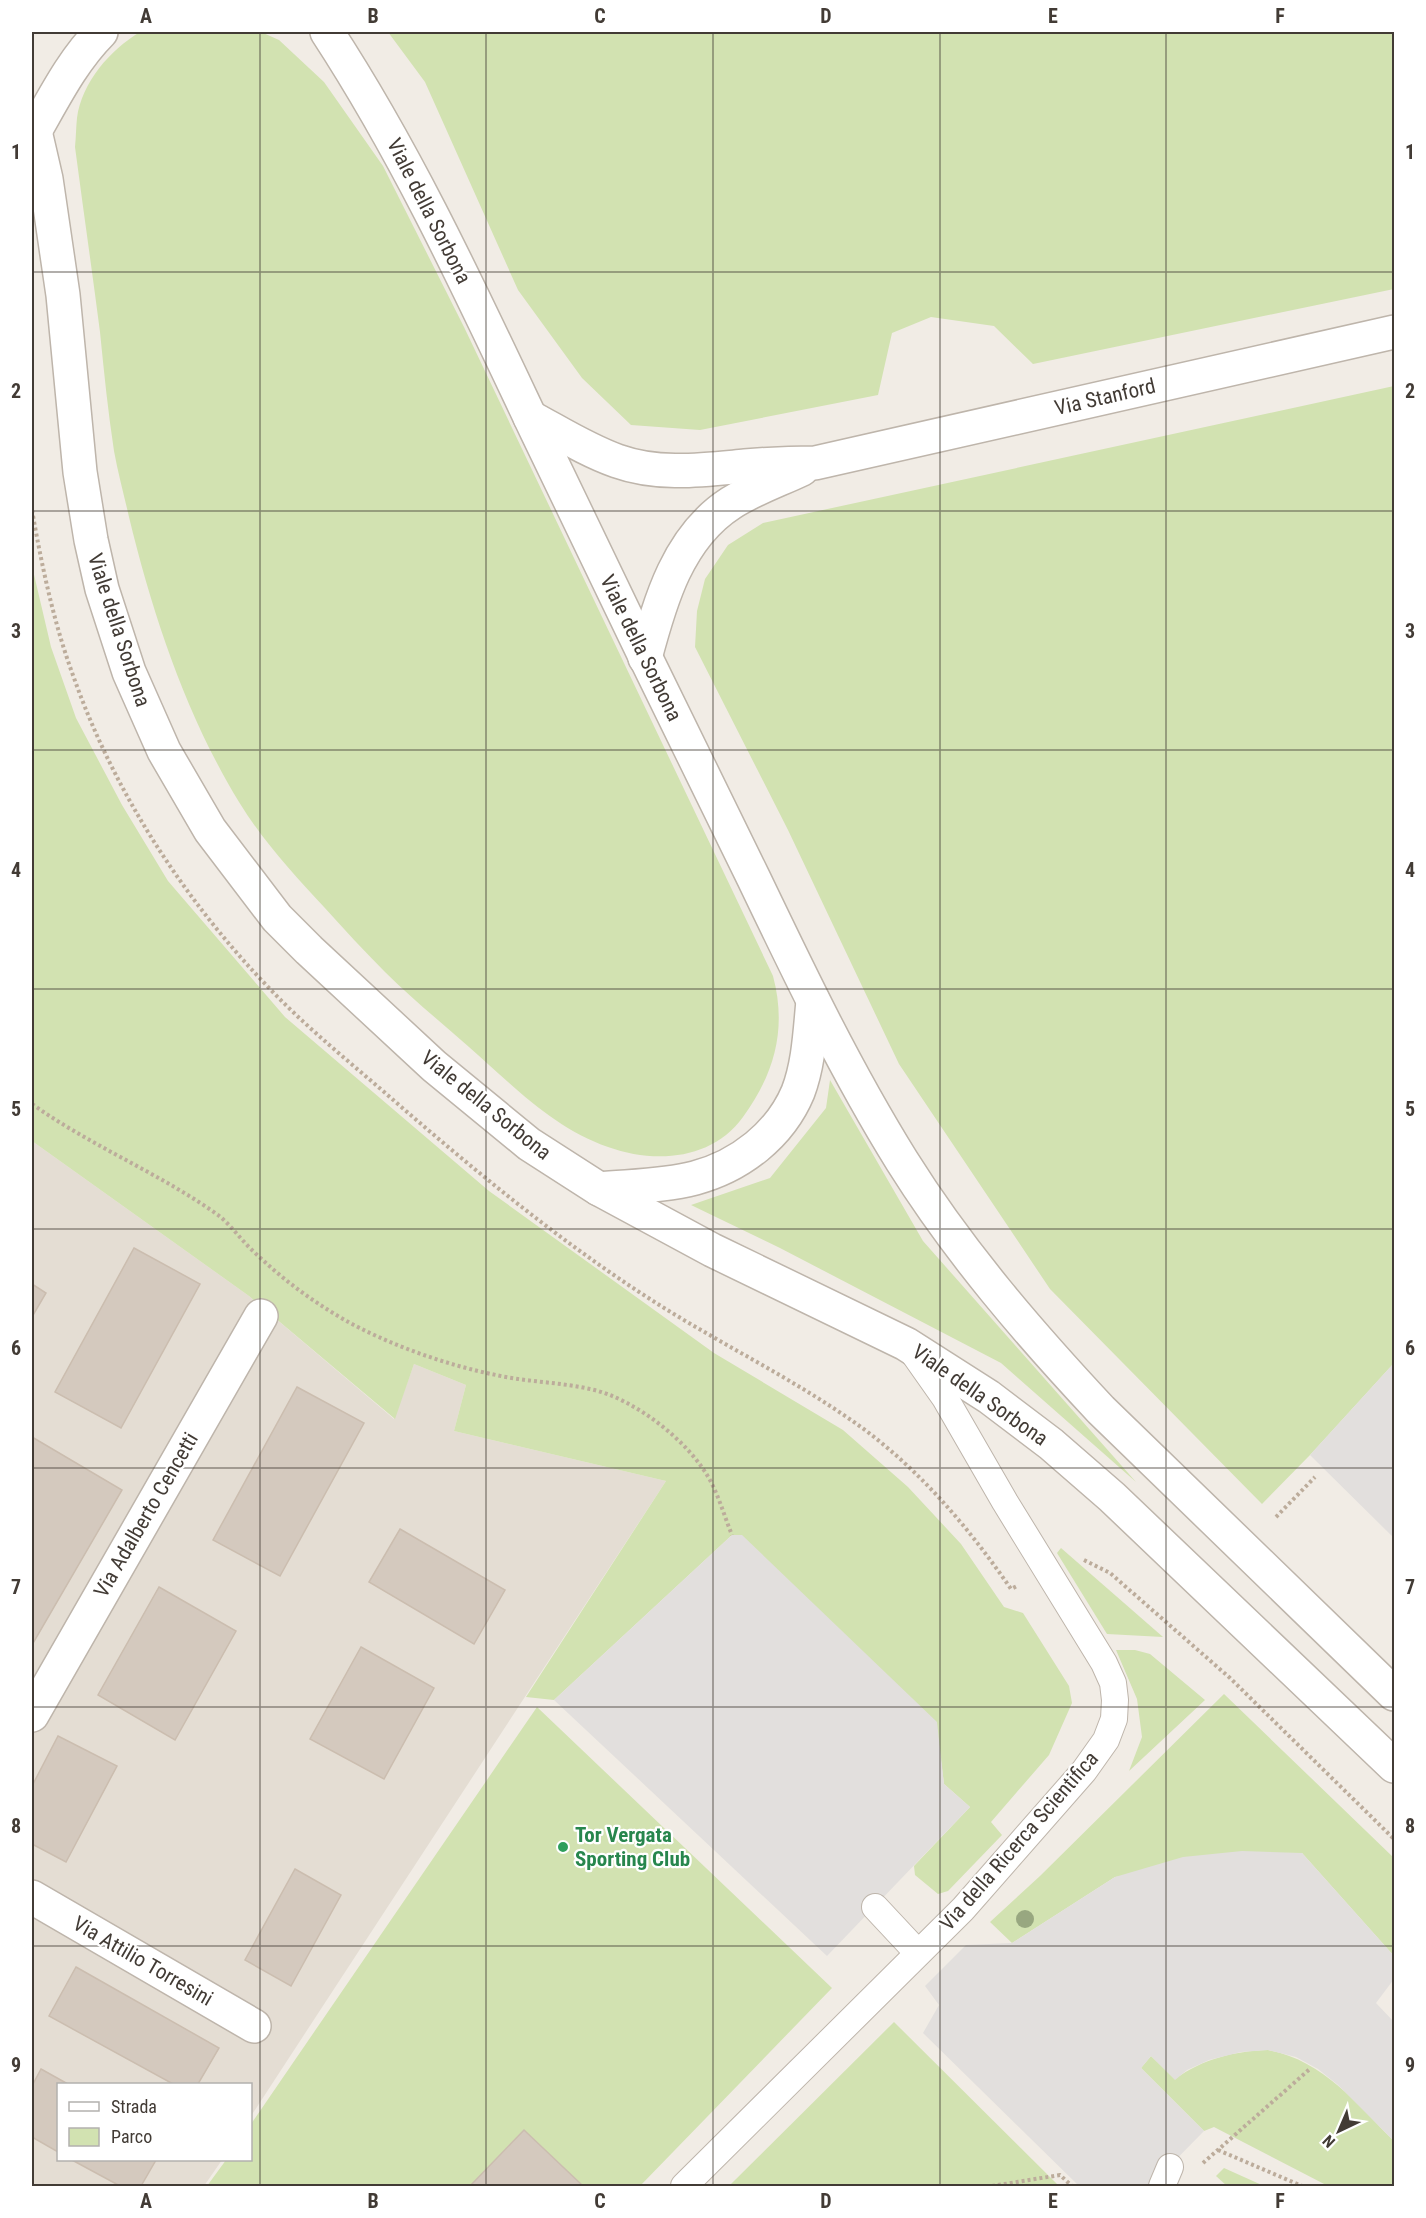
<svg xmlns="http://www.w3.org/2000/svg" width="1426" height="2218" viewBox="0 0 1426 2218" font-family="'Roboto Condensed',sans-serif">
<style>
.residential{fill:#e4ddd3}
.green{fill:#d2e2b1}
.parking{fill:#e2dfdd}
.building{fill:#d4c9be;stroke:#cbbdaf;stroke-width:1.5}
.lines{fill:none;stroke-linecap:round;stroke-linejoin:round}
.service-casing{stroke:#beb5ab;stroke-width:28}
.minor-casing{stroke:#beb5ab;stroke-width:36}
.tertiary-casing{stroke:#beb5ab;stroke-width:36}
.path{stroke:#bcac9b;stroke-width:4;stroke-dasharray:3 3;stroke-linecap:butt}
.service{stroke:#fff;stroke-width:26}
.minor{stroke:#fff;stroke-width:33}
.tertiary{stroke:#fff;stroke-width:33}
.tree{fill:#98a780}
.grid{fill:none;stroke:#423b35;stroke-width:1.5;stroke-opacity:0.55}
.leisure-dot{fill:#2e9e5b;stroke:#fff;stroke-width:2}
.labels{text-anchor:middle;stroke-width:4.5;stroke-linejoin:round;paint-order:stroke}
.street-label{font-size:21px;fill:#423b35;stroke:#fff}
.leisure-label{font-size:21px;font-weight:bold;fill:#27864d;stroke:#fff;text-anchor:start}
.neatline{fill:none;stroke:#423b35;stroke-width:2}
.grid-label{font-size:20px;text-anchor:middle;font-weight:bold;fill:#423b35}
</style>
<rect width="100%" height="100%" fill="#f1ece5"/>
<path class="residential" d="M32 1141 249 1296 394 1419 414 1364 466 1385 454 1431 666 1481 251 2116 250 2084H58V2160H222L204 2186H32Z"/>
<g class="green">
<path d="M140 32H261L279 40 324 82 383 166 464 327 773 976C787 1028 775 1073 743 1117 712 1160 655 1164 608 1147 554 1129 511 1084 469 1047 441 1022 412 999 385 972 364 951 344 929 324 907 293 874 263 841 239 802 186 715 153 616 129 517 124 495 118 473 114 451 108 412 104 372 100 332 92 270 83 208 75 147 76 137 76 127 77 118 82 82 110 50 140 32Z"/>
<path d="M388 32H1394V289L1033 364 994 326 931 317 892 333 878 395 700 430 631 425 582 378 518 290 425 82Z"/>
<path d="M1394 386V1363L1310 1455 1262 1504 1050 1289 899 1064 788 830 695 647 697 611 705 579 728 545 763 523Z"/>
<path d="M32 566 51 647 76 718 122 805 168 881 285 1017 489 1191 714 1353 843 1430 908 1487 961 1544 1004 1607 1023 1613 1069 1686 1072 1703 1049 1755 991 1822 1002 1835 948 1891 938 1894 915 1875 914 1866 970 1807 944 1784 936 1722 732 1535 554 1700 526 1697 666 1481 454 1431 466 1385 414 1364 395 1419 249 1296 32 1141Z"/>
<path d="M830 1080 923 1241 1136 1482 1001 1363 780 1248 691 1205 770 1178 826 1108Z"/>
<path d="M1061 1548 1163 1637 1107 1634 1057 1553Z"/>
<path d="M1116 1650H1135L1150 1654 1205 1700 1129 1771 1142 1737 1137 1699Z"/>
<path d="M1224 1694 1394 1858V1956L1302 1853 1115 1877 1012 1943 990 1922 1040 1876Z"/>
<path d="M537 1707 832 1988 640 2186H207L226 2160H250L251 2124Z"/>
<path d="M894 2022 1059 2186H733L731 2184Z"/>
<path d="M1268 2050C1323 2060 1356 2103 1394 2141V2186H1328L1214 2127 1204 2131 1141 2068 1151 2056 1175 2079C1203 2059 1234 2051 1268 2050Z"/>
<path d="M1224 2168 1264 2186H1227L1216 2176Z"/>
</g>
<g class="parking">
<path d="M1394 1363V1538L1310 1455Z"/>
<path d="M732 1535H742L937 1722 944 1784 970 1807 827 1956 554 1700Z"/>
<path d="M1242 1851 1302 1853 1394 1956V1979L1376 2003 1394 2022V2141L1338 2085 1318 2069 1296 2057 1268 2050 1241 2052 1209 2060 1187 2070 1175 2080 1151 2056 1141 2068 1204 2131 1150 2186H1079L923 2033 939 2005 925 1986 966 1945 1012 1943 1115 1877 1183 1857Z"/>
</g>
<g class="building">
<path d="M134 1248 200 1284 121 1428 55 1392Z"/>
<path d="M32 1284 46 1293 32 1317Z"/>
<path d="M297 1387 364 1423 280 1576 213 1540Z"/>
<path d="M32 1437 122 1490 32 1645Z"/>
<path d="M400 1529 505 1590 474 1644 369 1582Z"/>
<path d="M159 1587 236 1631 175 1740 98 1695Z"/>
<path d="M361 1647 434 1688 384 1779 310 1739Z"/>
<path d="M58 1736 117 1766 66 1862 32 1844V1786Z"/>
<path d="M295 1869 341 1895 291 1986 245 1960Z"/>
<path d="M76 1967 219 2048 198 2084H173L49 2016Z"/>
<path d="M41 2069 68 2084H58V2152L32 2137V2086Z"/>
<path d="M524 2130 583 2186H470Z"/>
<path d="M72 2160H156L141 2186H120Z"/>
</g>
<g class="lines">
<defs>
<g id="service">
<path d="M875 1907 918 1953"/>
<path d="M684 2186 963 1909 1084 1771 1106 1740 1114 1719 1115 1700 1113 1683 1104 1663 1005 1502 945 1398 914 1354"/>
<path d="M1162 2186 1170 2167"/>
</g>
<g id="minor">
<path d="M32 1715 261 1316"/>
<path d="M32 1897 254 2026"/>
</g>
<g id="tertiary">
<path d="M327 32C410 159 473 297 538 434 609 583 681 731 754 879 800 975 846 1071 902 1161 959 1252 1029 1333 1101 1410L1394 1694"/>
<path d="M32 118 46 179 63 295 80 472 91 540 102 589 129 672 164 751 210 830 277 918 309 950 434 1066 529 1144 599 1189 712 1250 906 1344 989 1397 1051 1444 1112 1497 1394 1766"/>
<path d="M35 131C55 96 73 60 101 32"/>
<path d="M530 417C558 432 586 450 617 461 659 476 702 470 745 466 768 464 792 463 815 463L1394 332"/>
<path d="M645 658C660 601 678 537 731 503 753 489 779 480 802 469"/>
<path d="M599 1189C631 1186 665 1186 695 1178 740 1166 780 1135 798 1092 809 1063 810 1031 813 1001"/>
</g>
</defs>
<use href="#service" class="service-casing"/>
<use href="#minor" class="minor-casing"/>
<use href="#tertiary" class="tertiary-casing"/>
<g class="path">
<path d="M32 510C42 567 54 624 74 678 115 794 185 901 270 989 310 1031 356 1067 399 1105 479 1174 561 1242 650 1299 721 1345 801 1382 869 1433 925 1476 971 1531 1011 1589L1017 1586"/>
<path d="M32 1104C91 1146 159 1173 218 1215 231 1225 241 1240 253 1251 281 1278 309 1299 343 1319 387 1344 446 1365 496 1375 527 1382 559 1382 590 1389 634 1398 692 1443 712 1484 720 1500 725 1518 732 1535"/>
<path d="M1276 1517 1315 1477"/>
<path d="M1084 1560 1110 1573 1230 1678 1394 1839"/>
<path d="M1218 2150 1302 2186"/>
<path d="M1203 2163 1311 2068"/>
<path d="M992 2186 1060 2175 1072 2186"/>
</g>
<use href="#service" class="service"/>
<use href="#minor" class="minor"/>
<use href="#tertiary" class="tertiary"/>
</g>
<circle class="tree" cx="1025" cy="1919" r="9"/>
<path class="grid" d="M260 32V2186M486 32V2186M713 32V2186M940 32V2186M1166 32V2186M32 272H1394M32 511H1394M32 750H1394M32 989H1394M32 1229H1394M32 1468H1394M32 1707H1394M32 1946H1394"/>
<circle class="leisure-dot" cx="563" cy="1847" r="6"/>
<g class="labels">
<g class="street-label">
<text transform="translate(429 211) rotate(63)" y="7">Viale della Sorbona</text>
<text transform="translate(1105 397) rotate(-13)" y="7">Via Stanford</text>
<text transform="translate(119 630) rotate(72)" y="7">Viale della Sorbona</text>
<text transform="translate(641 648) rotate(64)" y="7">Viale della Sorbona</text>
<text transform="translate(486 1105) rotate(39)" y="7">Viale della Sorbona</text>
<text transform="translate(980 1395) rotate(35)" y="7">Viale della Sorbona</text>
<text transform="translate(146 1515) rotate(-60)" y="7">Via Adalberto Cencetti</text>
<text transform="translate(1019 1841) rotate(-49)" y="7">Via della Ricerca Scientifica</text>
<text transform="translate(143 1961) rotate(30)" y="7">Via Attilio Torresini</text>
</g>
<g class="leisure-label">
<text x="575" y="1842">Tor Vergata<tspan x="575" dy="24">Sporting Club</tspan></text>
</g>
</g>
<rect width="1426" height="2218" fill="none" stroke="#ffffff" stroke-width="66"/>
<rect x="57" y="2083" width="195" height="78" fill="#ffffff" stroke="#b3b1ae" stroke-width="1.5"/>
<rect x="69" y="2102" width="30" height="9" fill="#ffffff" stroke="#b3b1ae" stroke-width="1.5"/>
<text x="111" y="2113" font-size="18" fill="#423b35">Strada</text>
<rect x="69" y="2128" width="30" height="18" fill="#d2e2b1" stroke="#b3b1ae" stroke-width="1.5"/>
<text x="111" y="2143" font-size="18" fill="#423b35">Parco</text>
<g transform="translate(1339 2131) rotate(224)" stroke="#ffffff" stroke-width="4.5" paint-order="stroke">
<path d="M0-4.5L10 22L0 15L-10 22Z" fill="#423b35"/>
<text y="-9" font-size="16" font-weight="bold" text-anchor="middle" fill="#423b35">N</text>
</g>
<rect x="33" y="33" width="1360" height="2152" class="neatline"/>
<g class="grid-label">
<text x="146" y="23">A</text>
<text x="373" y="23">B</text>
<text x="600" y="23">C</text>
<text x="826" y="23">D</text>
<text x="1053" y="23">E</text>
<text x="1280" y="23">F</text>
<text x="16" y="159">1</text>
<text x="1410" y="159">1</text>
<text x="16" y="398">2</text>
<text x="1410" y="398">2</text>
<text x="16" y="638">3</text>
<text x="1410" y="638">3</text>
<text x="16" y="877">4</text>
<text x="1410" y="877">4</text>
<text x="16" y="1116">5</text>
<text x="1410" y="1116">5</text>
<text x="16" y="1355">6</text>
<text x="1410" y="1355">6</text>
<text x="16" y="1594">7</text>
<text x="1410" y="1594">7</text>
<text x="16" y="1833">8</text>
<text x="1410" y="1833">8</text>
<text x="16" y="2072">9</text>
<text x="1410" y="2072">9</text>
<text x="146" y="2208">A</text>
<text x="373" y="2208">B</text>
<text x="600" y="2208">C</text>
<text x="826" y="2208">D</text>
<text x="1053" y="2208">E</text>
<text x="1280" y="2208">F</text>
</g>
</svg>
